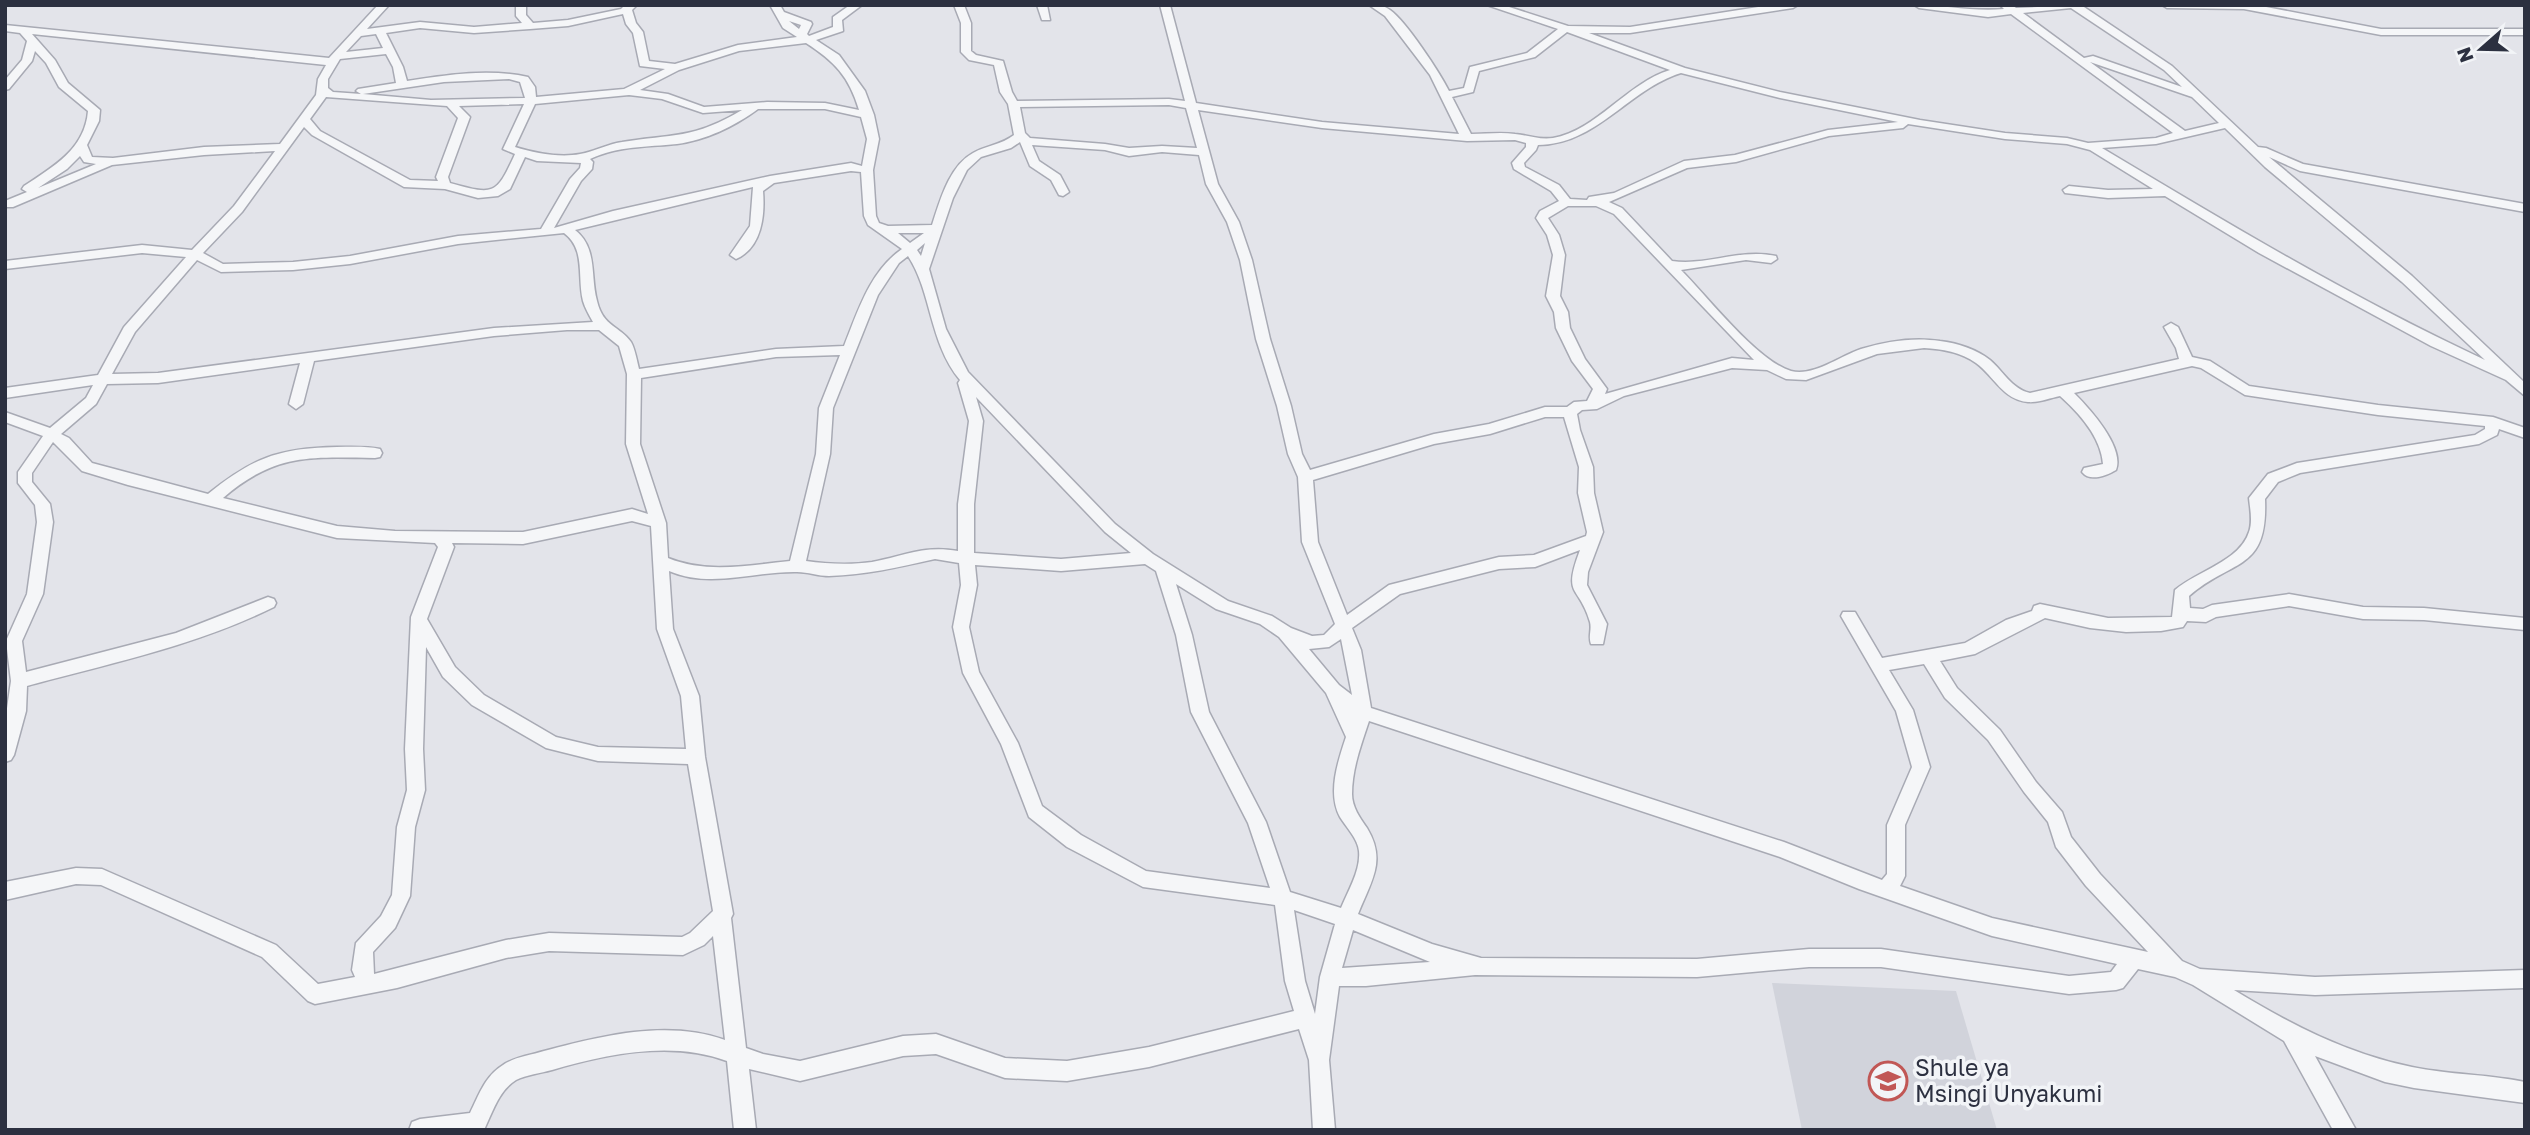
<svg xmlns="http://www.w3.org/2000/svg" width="2530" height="1135" viewBox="0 0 2530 1135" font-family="'Golos Text',sans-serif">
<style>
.built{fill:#d1d3db}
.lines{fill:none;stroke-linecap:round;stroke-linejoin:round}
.minor-casing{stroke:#a8aab4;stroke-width:3}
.minor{fill:#f5f6f8;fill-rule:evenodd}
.labels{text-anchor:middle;stroke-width:7;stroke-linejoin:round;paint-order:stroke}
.near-poi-label{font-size:23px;fill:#2c3040;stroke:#f2f4f7;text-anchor:start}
</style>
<rect width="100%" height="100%" fill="#e3e4ea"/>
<path class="built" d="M1772 983 1956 991 1997 1130H1802Z"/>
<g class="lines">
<defs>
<g id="minor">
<path d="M378 5H389L367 29 420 22 474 27 522 23 516 16V5H526V15L533 23 568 20 621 9 625 5H637L632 10 636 23 643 32 649 61 675 64 738 45 797 37 783 28 770 5H780L784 12 811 22 812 24 807 34 809 36 833 27V17L850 5H862L842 20 843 31 816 40 839 55 865 91 874 115 879 139 873 170 876 216 879 223 888 226 932 225C940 201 949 166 973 153 987 145 1001 145 1014 135L1008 104 1000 92 994 65 969 60 961 52V23L954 5H964L971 23V51L976 55 1003 61 1012 92 1017 101 1169 99 1185 101 1160 5H1170L1196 103 1322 122 1459 134 1430 75 1385 16 1369 5C1377 5 1383 5 1390 10 1406 21 1440 73 1449 91L1464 88 1470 67 1527 53 1558 29 1487 5H1503L1568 26 1630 27 1771 5H1798L1793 8 1630 33H1589L1685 68 1780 92 1920 120 2005 133 2067 138 2088 143 2156 138 2173 133 2011 14 1988 17 1919 8 1914 5C1944 5 1974 12 2004 9L2000 5H2012L2016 8 2081 5 2172 66 2258 147 2266 148 2303 164 2525 204V212L2300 171 2269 157 2412 276 2525 383V396L2506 380 2431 346 2259 253 2165 196 2108 198 2065 193 2063 190 2069 186 2108 190 2153 189 2090 150 2067 144 2005 139 1908 124 1903 128 1829 136 1736 162 1687 168 1609 202 1622 208 1672 261C1708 266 1740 248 1776 256L1777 259 1771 263 1746 260 1681 270C1707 296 1757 361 1791 371 1813 377 1840 356 1861 349 1887 341 1914 337 1940 341 1957 343 1976 349 1990 360 2003 371 2012 389 2030 393L2179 359 2176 348 2164 327 2171 323 2178 327 2192 357 2210 361 2249 386 2378 405 2493 417 2525 428V438L2499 429 2497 435 2479 444 2300 473 2278 482 2265 499C2268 572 2233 558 2189 596L2190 608 2203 609 2212 605 2289 594 2363 607 2424 608 2525 618V630L2424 620 2363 619 2289 606 2216 617 2206 622 2187 621 2183 627 2161 631 2126 632 2090 628 2045 618 1975 654 1940 661 1957 688 2000 730 2036 782 2062 812 2071 837 2100 874 2182 961 2200 969 2315 977 2525 970V988L2315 995 2234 990C2290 1024 2347 1054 2412 1067 2449 1075 2488 1074 2525 1082V1103L2414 1088 2385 1082 2315 1056 2356 1130H2333L2284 1041 2193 985 2175 977 2138 969 2123 988 2116 990 2069 994 1881 967H1809L1697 977 1475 975 1366 986H1339L1329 1060 1335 1130H1313L1309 1060 1299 1029 1149 1067 1067 1081 1005 1078 936 1054 903 1056 800 1081 749 1069 756 1130H734L727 1061C672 1040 606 1054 552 1070 541 1073 526 1075 516 1080 499 1090 492 1113 484 1130H409L412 1122 420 1119 470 1113C479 1095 485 1076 503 1065 514 1057 531 1055 544 1051 600 1036 668 1019 725 1040L713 936 704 945 683 955 549 951 506 958 397 988 315 1004 308 1001 262 957 101 885 76 884 5 900V882L76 868 102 869 276 945 318 984 355 977 352 970 356 943 381 916 392 895 397 827 407 790 405 749 411 617 438 547 435 543 337 538 128 485 82 471 53 442 32 473V482L50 504 53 522 43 594 22 641 26 672 176 633 268 597 274 599 276 603 274 607C195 646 111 663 27 686L26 711 14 755 11 760 5 762V722L11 681 6 641 27 594 37 522 35 505 18 483V472L43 436 5 422V412L50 428 86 398 93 385 5 398V388L98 375 124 327 186 257 142 253 5 269V261L142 245 192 250 234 206 275 151 204 155 112 165 13 207H5V201L27 192 22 189 24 186C53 167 85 149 88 111L59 87 46 63 35 51 32 61 9 89 5 90V80L22 60 27 41 20 33 5 31V25L329 58ZM2071 8 2164 70 2182 87 2093 56 2084 58 2023 13ZM623 14 626 24 633 33 640 66 665 69 624 89 536 97 535 87 528 77C488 68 446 75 407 81L403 67 386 33 420 28 474 33 530 29 568 26ZM789 21 801 25 799 29ZM1567 32 1670 70C1627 83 1596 131 1553 138 1539 140 1528 135 1515 134 1501 132 1485 134 1471 134L1452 97 1473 92 1479 71 1535 57ZM32 34 326 65 318 79 316 95 280 144 204 147 113 158 92 157 87 145 99 121 100 110 68 83 55 60ZM376 34 383 48 346 52 361 36ZM806 43C834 61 849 76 859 110L825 103 767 102 704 107 668 94 640 90 679 70 739 51ZM386 54 393 67 396 83 358 89 356 91 361 94 333 92 328 88V79L340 59ZM2090 62 2192 97 2219 123 2185 131ZM1681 73 1780 98 1898 122 1828 130 1735 155 1684 161 1614 193 1589 197 1587 200 1570 199 1559 185 1525 167 1524 163 1536 150 1538 145C1596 145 1629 89 1681 73ZM509 79 520 82 525 98 431 100 363 94 444 82ZM629 95 662 99 703 113 742 110C694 139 672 134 622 142 607 144 594 152 580 154 560 158 535 153 515 147L535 104ZM326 97 447 106 458 118 436 177 438 181 410 180 320 131 310 119ZM524 104 503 149 515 154C496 196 494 195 450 183L448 177 470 117 459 106ZM1169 105 1186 108 1197 148 1162 146 1129 148 1105 144 1030 138 1025 133 1020 107ZM758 109H825L861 117 867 139 862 166 851 163 770 176 613 211 554 228 581 181 592 169 593 162 590 159C618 146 647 147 677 144 706 140 735 126 758 109ZM1198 110 1322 128 1467 141 1515 140 1526 143V147L1512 163 1514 169 1551 191 1559 201 1540 211 1536 218 1547 235 1553 255 1546 296 1554 312 1556 328 1572 361 1593 389 1587 401 1574 402 1567 407H1545L1489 424 1434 434 1310 470 1302 454 1291 406 1270 339 1252 260 1239 222 1218 184ZM304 127 312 135 404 187 445 189 478 198 498 196 510 189 525 157 537 161 581 163 580 168 570 179 541 229 458 236 350 256 293 262 223 264 203 253 242 212ZM2225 128 2265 167 2402 282 2485 360C2352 298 2227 223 2102 148L2156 144ZM1020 142 1030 166 1051 180 1059 195 1063 196 1069 192 1060 175 1039 161 1032 145 1105 150 1129 156 1162 152 1199 155 1206 184 1227 222 1240 260 1256 339 1277 406 1288 454 1298 477 1302 542 1335 624 1324 635 1312 636 1291 628 1272 616 1228 601 1153 554 1115 524 968 372 946 329 929 269 953 198 967 170 981 157 1011 148ZM80 156 84 162 96 164 38 188 67 169ZM851 171 861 172 864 216 868 225 902 249C870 271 858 311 844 346L776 349 639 369C637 361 635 349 631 342 620 326 603 327 597 301 590 276 598 248 575 230L753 187 750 226 730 255 736 259C762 248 765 215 763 191L774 183ZM1568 206H1596L1614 214 1754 360 1732 358 1605 394 1607 389 1585 359 1570 328 1568 312 1560 296 1565 255 1559 235 1548 218ZM564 233C586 249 577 277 583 301 585 308 589 315 593 322L494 328 158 373 112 374 135 332 197 260 221 272 293 270 350 264 458 244ZM898 233H924L910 243ZM925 243 921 256 917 250ZM908 256C932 292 929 343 960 380L958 383 969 421 958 504V551C923 545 905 556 872 562 851 565 827 564 806 561L830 454 833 408 878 295 899 263ZM567 330H599L619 346 627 374 626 444 648 514 632 509 523 532 395 531 337 526 223 498C275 453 310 457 375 458L380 457 382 453 380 449C367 446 351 447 337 447 278 448 253 458 208 494L92 463 69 438 61 434 96 404 107 384 158 383 300 363 289 404 296 409 303 404 314 361 494 336ZM1924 348C1942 349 1961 352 1976 363 1994 376 2003 400 2028 402 2038 403 2050 398 2060 396 2079 413 2101 437 2103 464L2084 468 2082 472C2090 482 2106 476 2116 470 2125 447 2089 408 2074 393L2192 366 2201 368 2245 395 2378 415 2485 426V429L2475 435 2297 463 2268 474 2249 498C2250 509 2253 521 2249 532 2240 561 2197 571 2175 590L2172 617 2108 618 2040 604 2034 606 2032 611 2006 620 1965 643 1882 658 1855 612H1843L1841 616 1896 711 1912 767 1887 825V874L1882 880 1784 842 1371 708 1361 650 1352 628 1400 594 1499 569 1535 567 1580 550C1562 598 1579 584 1590 622 1592 630 1588 636 1591 644H1603L1607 624 1587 585 1588 572 1603 532 1594 493 1593 467 1580 430 1577 414 1582 410 1597 409 1624 396 1732 368 1767 370 1786 379 1806 380 1877 354ZM840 355 819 408 816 454 790 561C749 565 707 574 668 558L666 523 640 444 641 378 776 357ZM976 397 1105 532 1131 553 1061 559 974 553V504L983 421ZM1545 417H1564L1579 467 1578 493 1587 532 1586 536 1534 555 1499 557 1389 585 1347 615 1318 542 1313 480 1434 444 1490 434ZM632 521 651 526 657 629 681 696 686 749 598 747 556 737 484 695 455 667 427 619 454 547 452 543 523 544ZM935 559 959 563 961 585 953 627 963 673 1001 744 1029 817 1067 847 1143 887 1275 905 1285 981 1294 1011 1149 1047 1067 1061 1005 1058 936 1034 903 1036 800 1061 763 1054 746 1048 731 918 733 914 705 757 699 696 673 629 669 571C711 589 754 571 797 572 808 572 818 576 829 576 866 575 899 567 935 559ZM1145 564 1156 571 1176 635 1191 712 1248 823 1270 888 1146 871 1081 835 1042 806 1018 743 979 672 969 627 977 585 975 565 1061 571ZM1176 584 1216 609 1260 624 1279 637 1326 693 1346 737C1338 761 1327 793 1340 817 1346 827 1358 839 1359 851 1361 870 1348 891 1341 908L1290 892 1266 822 1209 712 1192 635ZM1341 639 1352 695 1339 685 1309 649 1329 647ZM426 647 443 677 472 705 546 748 598 761 688 764 713 911 690 933 682 937 549 933 506 940 374 974 373 952 395 928 410 896 415 827 425 790 423 749ZM1924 664 1945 698 1988 740 2024 792 2048 822 2056 847 2086 886 2148 952 1992 918 1900 886 1905 876V825L1930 767 1913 710 1889 670ZM1369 721 1780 857 1859 889 1992 936 2117 964 2111 972 2069 976 1881 949H1809L1697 959 1481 958 1432 944 1358 914C1371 881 1387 861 1367 828 1360 818 1352 807 1352 794 1352 769 1361 745 1369 721ZM1294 910 1335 924 1320 977 1315 1014 1305 981ZM1353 930 1430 962 1342 968Z"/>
<path d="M1037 5H1047L1050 20H1042Z"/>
<path d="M2162 5H2256L2381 29H2525V35H2381L2244 9 2167 8Z"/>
</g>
</defs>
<use href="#minor" class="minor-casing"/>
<use href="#minor" class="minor"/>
</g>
<defs>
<symbol id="school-ring" viewBox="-11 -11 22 22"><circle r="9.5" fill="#f2f4f7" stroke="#c15755" stroke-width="1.5"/><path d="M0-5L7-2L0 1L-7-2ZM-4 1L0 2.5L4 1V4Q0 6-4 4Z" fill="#c15755"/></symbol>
</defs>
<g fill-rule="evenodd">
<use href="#school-ring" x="1866" y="1059" width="44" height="44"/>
</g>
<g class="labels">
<g class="near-poi-label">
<text x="1915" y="1076">Shule ya<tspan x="1915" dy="26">Msingi Unyakumi</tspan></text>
</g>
</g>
<rect width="2530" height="1135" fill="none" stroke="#2c3040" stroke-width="14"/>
<g transform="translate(2481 49) rotate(250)" stroke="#f2f4f7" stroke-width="5" paint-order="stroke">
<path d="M0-5L12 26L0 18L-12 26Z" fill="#2c3040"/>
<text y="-10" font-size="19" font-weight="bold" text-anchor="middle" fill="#2c3040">N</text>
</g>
</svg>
